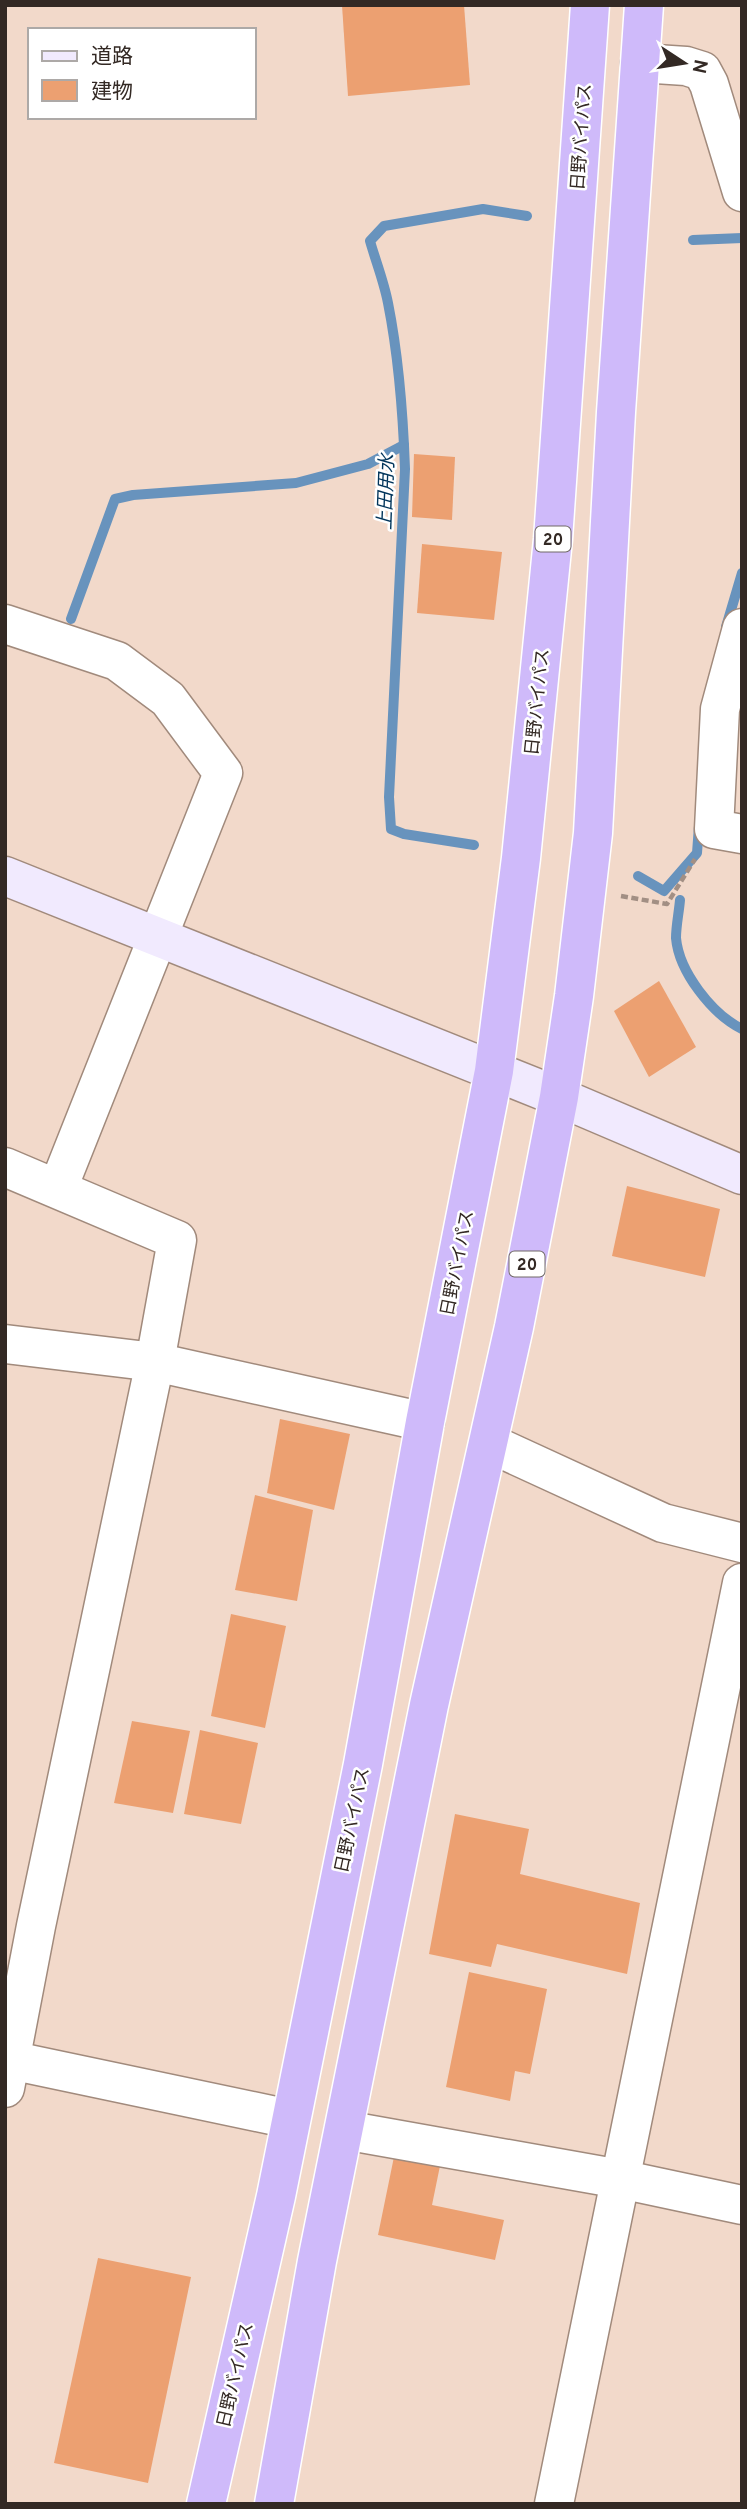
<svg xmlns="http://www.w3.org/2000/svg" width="747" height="2509" viewBox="0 0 747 2509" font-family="Overpass,'Noto Sans JP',sans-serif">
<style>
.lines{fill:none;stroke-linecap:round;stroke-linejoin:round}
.stream{stroke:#6893bd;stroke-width:10}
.building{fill:#eca071}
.street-casing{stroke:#a18a7c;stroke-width:41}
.secondary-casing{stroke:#a18a7c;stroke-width:41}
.highway-casing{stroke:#fff;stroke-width:41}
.path{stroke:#a28f84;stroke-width:4.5;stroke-dasharray:7 3.5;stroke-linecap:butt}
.street{stroke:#fff;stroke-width:38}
.secondary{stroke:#f1eafe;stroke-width:38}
.highway{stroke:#cfbafa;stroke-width:38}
.labels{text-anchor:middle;stroke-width:5;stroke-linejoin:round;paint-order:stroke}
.shield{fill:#fff;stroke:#706966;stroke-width:2}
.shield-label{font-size:16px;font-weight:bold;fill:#332924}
.street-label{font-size:18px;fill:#332924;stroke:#fff}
.water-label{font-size:19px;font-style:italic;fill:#01345a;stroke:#fff}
</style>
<rect width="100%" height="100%" fill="#f2d9ca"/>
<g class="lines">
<g class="stream">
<path d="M693 240 742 238"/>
<path d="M71 619 115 499 133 495 296 483 368 464 404 445"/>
<path d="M726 627 742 573"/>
<path d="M474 845 404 834 391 829 389 797 405 469C403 413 399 358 388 303 384 282 376 262 370 241L384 226 483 209 527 216"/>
<path d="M638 876 664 891 697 853 699 826"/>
<path d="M680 900C679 912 676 926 676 938 679 972 712 1014 742 1029"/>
</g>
</g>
<g class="building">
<path d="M342 5H464L470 85 348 96Z"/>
<path d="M414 454 455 457 452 520 412 517Z"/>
<path d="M422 544 502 552 494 620 417 613Z"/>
<path d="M659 981 696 1047 649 1077 614 1011Z"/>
<path d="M627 1186 720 1209 705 1277 612 1256Z"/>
<path d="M280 1419 350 1434 334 1510 267 1493Z"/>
<path d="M255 1495 313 1510 297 1601 235 1590Z"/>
<path d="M231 1614 286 1626 265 1728 211 1716Z"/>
<path d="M132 1721 190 1731 173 1813 114 1803Z"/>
<path d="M200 1730 258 1743 241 1824 184 1814Z"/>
<path d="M455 1814 529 1829 520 1874 640 1903 627 1974 497 1944 491 1967 429 1954Z"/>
<path d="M469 1972 547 1989 530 2074 515 2071 510 2101 446 2087Z"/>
<path d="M396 2147 442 2156 432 2205 504 2220 495 2260 378 2235Z"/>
<path d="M98 2258 191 2277 148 2483 54 2463Z"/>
</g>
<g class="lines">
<defs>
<g id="street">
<path d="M640 63 686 66 702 71 709 84 742 192"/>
<path d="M5 624 117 661 168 699 223 773 58 1188"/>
<path d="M742 628 720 709 714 829 742 834"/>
<path d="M5 1167 177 1240 155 1362 36 1926 5 2088"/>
<path d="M5 1344 155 1362 425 1422"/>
<path d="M489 1443 663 1523 742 1543"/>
<path d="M5 2059 290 2119"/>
<path d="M344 2130 620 2179 742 2205"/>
<path d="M554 2504 742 1583"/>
</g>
<path id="secondary" d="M5 876 559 1097 742 1175"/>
<g id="highway">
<path d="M206 2504 276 2196 363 1764 425 1422 494 1071 521 858 553 539 590 5"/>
<path d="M274 2504 317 2261 429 1705 514 1327 559 1097 574 996 593 833 616 412 644 5"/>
</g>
</defs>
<use href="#street" class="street-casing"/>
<use href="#secondary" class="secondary-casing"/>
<use href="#highway" class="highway-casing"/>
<path class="path" d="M621 896 667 904 695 859"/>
<use href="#street" class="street"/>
<use href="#secondary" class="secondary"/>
<use href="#highway" class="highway"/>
</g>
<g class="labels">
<g class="shield">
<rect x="535.5" y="526.5" width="35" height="25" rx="5"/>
<rect x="509.5" y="1251.5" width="35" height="25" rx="5"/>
</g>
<g class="shield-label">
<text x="553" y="545">20</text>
<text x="527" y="1270">20</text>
</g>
<g class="street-label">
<text transform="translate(581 137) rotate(-86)" y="6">日野バイパス</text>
<text transform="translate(537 702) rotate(-84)" y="6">日野バイパス</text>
<text transform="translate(457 1263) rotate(-79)" y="6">日野バイパス</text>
<text transform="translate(352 1820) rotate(-78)" y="6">日野バイパス</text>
<text transform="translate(235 2375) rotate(-77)" y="6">日野バイパス</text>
</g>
<g class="water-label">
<text transform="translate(385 492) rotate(-88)" y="7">上田用水</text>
</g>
</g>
<rect width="747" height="2509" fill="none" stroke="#332924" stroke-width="14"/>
<rect x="28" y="28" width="228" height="91" fill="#ffffff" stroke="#ada9a7" stroke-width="2"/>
<rect x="42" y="51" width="35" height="10" fill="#f1eafe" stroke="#ada9a7" stroke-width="2"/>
<text x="91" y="63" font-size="21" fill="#332924">道路</text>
<rect x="42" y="80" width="35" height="21" fill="#eca071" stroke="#ada9a7" stroke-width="2"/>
<text x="91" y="98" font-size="21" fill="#332924">建物</text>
<g transform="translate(684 63) rotate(102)" stroke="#ffffff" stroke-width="5" paint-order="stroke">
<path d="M0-5L12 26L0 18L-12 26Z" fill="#332924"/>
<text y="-10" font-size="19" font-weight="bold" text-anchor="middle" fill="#332924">N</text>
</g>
</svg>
